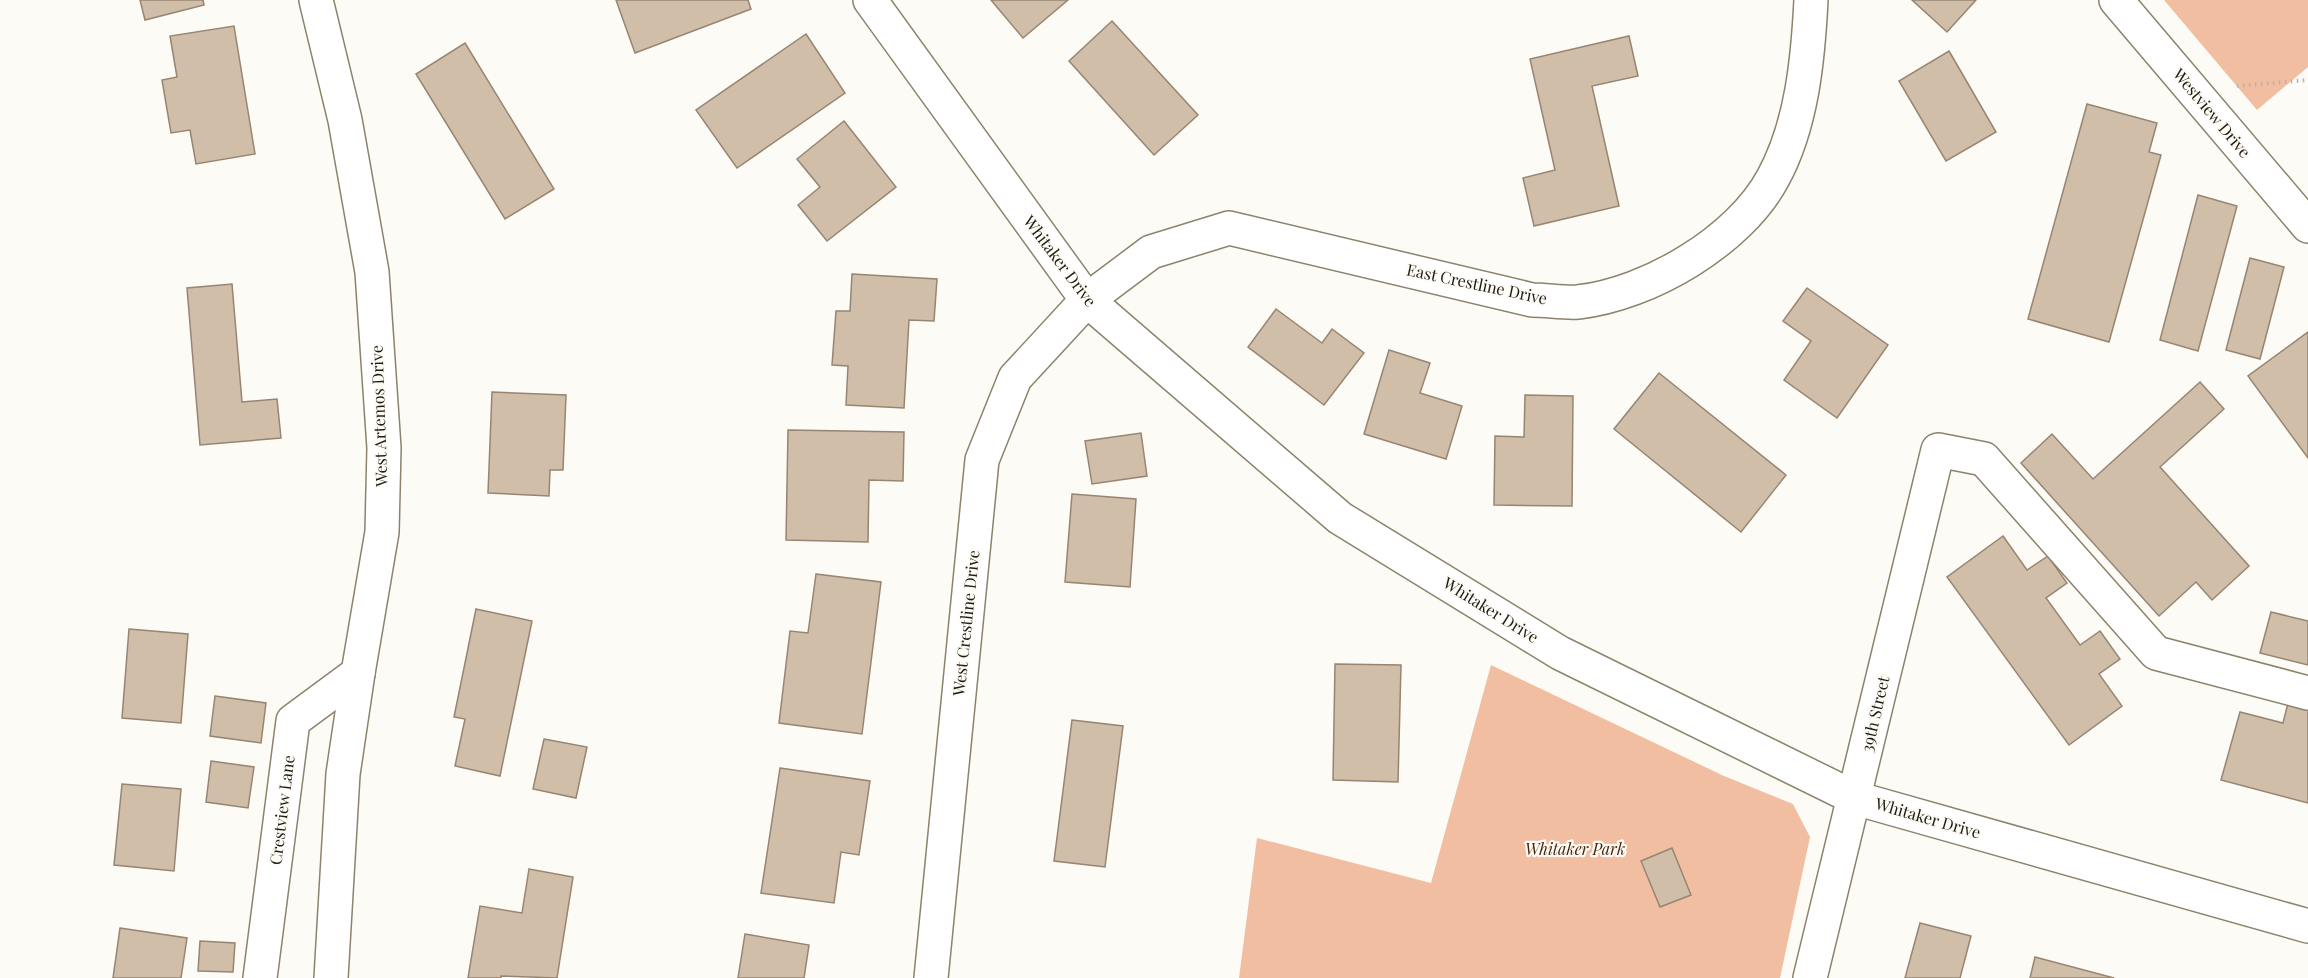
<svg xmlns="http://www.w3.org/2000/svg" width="2308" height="978" viewBox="0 0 2308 978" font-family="'Playfair Display',serif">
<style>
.green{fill:#f1bea2}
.building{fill:#d1bea9;stroke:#978571;stroke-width:1.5}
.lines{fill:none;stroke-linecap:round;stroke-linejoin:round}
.minor-casing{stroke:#8c836b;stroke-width:36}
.path{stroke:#b6b3ad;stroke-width:4;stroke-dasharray:1.5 4.5;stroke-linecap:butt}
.minor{stroke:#fff;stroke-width:33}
.labels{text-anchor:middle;stroke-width:4.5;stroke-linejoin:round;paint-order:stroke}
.street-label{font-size:16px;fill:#1f1b12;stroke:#fdfbf6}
.park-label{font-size:16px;font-style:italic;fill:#4c2509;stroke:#fdfbf6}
</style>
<rect width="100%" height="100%" fill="#fdfbf6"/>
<g class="green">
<path d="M2164 0H2308V67L2257 110Z"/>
<path d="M1491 665 1724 776 1793 804 1810 837 1780 978H1239L1257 838 1431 883Z"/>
</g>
<g class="building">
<path d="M140 0H203L204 5 145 20Z"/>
<path d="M616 0H748L751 9 635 53Z"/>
<path d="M991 0H1068L1023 38Z"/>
<path d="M1912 0H1976L1947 32Z"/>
<path d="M1112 21 1198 115 1154 155 1069 61Z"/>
<path d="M234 26 255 154 196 164 190 130 171 133 162 80 177 77 170 36Z"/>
<path d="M806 34 845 93 737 168 696 110Z"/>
<path d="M1629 36 1638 76 1592 86 1619 206 1534 226 1523 178 1555 170 1530 59Z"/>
<path d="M465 43 554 189 505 219 416 74Z"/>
<path d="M1949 51 1996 132 1946 161 1899 81Z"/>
<path d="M2087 104 2157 123 2149 152 2161 155 2109 342 2028 319Z"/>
<path d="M844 121 896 187 827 241 798 205 820 187 797 159Z"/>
<path d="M2198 195 2237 206 2198 351 2160 340Z"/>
<path d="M2250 258 2284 267 2260 359 2226 350Z"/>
<path d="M852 274 937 279 934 321 909 320 904 408 846 405 848 366 832 365 836 311H850Z"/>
<path d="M232 284 242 402 277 399 281 438 200 445 187 288Z"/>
<path d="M1807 288 1888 345 1837 418 1784 380 1811 341 1783 321Z"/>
<path d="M1276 309 1322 343 1332 329 1364 353 1324 405 1248 347Z"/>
<path d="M2308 332V458L2248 376Z"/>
<path d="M1389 350 1430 363 1420 393 1462 406 1446 459 1364 434Z"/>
<path d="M1659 373 1786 475 1741 532 1614 429Z"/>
<path d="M2200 382 2224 409 2160 467 2249 566 2212 600 2196 582 2159 616 2021 463 2052 434 2093 479Z"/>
<path d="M492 392 566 395 563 470H550L549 496 488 493Z"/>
<path d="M1525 395 1573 396 1572 506 1494 505 1495 436 1524 437Z"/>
<path d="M788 430 904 432 903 481 869 480 868 542 786 540Z"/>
<path d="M1141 433 1147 476 1092 484 1085 441Z"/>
<path d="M1072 494 1136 499 1130 587 1065 582Z"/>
<path d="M2003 536 2027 570 2048 556 2067 583 2046 598 2080 645 2100 631 2120 659 2099 674 2122 706 2069 745 1947 577Z"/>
<path d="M816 574 881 582 862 734 779 723 790 631 808 633Z"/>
<path d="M476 609 532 621 500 776 455 766 465 719 454 717Z"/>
<path d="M2271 612 2308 621V665L2260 653Z"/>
<path d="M129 629 188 634 181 723 122 718Z"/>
<path d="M1335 664 1401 665 1398 782 1333 780Z"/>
<path d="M215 696 266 703 261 743 210 736Z"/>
<path d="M2289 699 2308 704V803L2221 780 2240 712 2283 723Z"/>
<path d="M1072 720 1123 726 1105 867 1054 861Z"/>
<path d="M544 739 587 747 576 798 533 789Z"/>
<path d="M211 761 254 767 248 808 206 802Z"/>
<path d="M780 768 870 781 859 855 841 852 834 903 761 893Z"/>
<path d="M122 784 181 789 174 871 114 865Z"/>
<path d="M1672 848 1691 895 1660 907 1641 861Z"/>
<path d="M529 869 573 877 557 978 501 976V978H468L480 906 522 913Z"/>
<path d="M1920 923 1971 936 1960 978H1905Z"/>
<path d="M120 928 187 938 181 978H113Z"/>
<path d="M745 934 809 945 804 978H738Z"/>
<path d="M200 941 235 943 233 972 198 971Z"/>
<path d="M2035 957 2114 978H2030Z"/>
</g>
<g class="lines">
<defs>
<g id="minor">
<path d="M316 0 345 120 372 272 384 448 382 532 358 673 343 774 331 978"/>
<path d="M870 0 1087 300 1340 518 1560 653 1855 798 2308 926"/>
<path d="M2116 0 2308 226"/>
<path d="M260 978 293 721 358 673"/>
<path d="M931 978 982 460 1015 378 1087 300 1151 252 1229 228 1532 300C1547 300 1564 303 1578 302 1649 294 1739 241 1773 178 1802 125 1808 59 1811 0"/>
<path d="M1810 978 1938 450 1984 459 2156 653 2308 693"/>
</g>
</defs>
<use href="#minor" class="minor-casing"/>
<path class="path" d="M2237 86 2308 80"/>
<use href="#minor" class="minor"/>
</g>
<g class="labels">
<g class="street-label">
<text transform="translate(2212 113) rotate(50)" y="6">Westview Drive</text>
<text transform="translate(1060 261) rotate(53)" y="6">Whitaker Drive</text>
<text transform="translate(1477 284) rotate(12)" y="6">East Crestline Drive</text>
<text transform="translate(379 416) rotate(-92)" y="6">West Artemos Drive</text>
<text transform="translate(1491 610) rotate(32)" y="6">Whitaker Drive</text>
<text transform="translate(966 623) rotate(-84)" y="6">West Crestline Drive</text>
<text transform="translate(1875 714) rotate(-77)" y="6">39th Street</text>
<text transform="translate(282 810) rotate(-83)" y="6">Crestview Lane</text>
<text transform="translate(1928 818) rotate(16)" y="6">Whitaker Drive</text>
</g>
<g class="park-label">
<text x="1575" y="855">Whitaker Park</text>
</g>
</g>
</svg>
